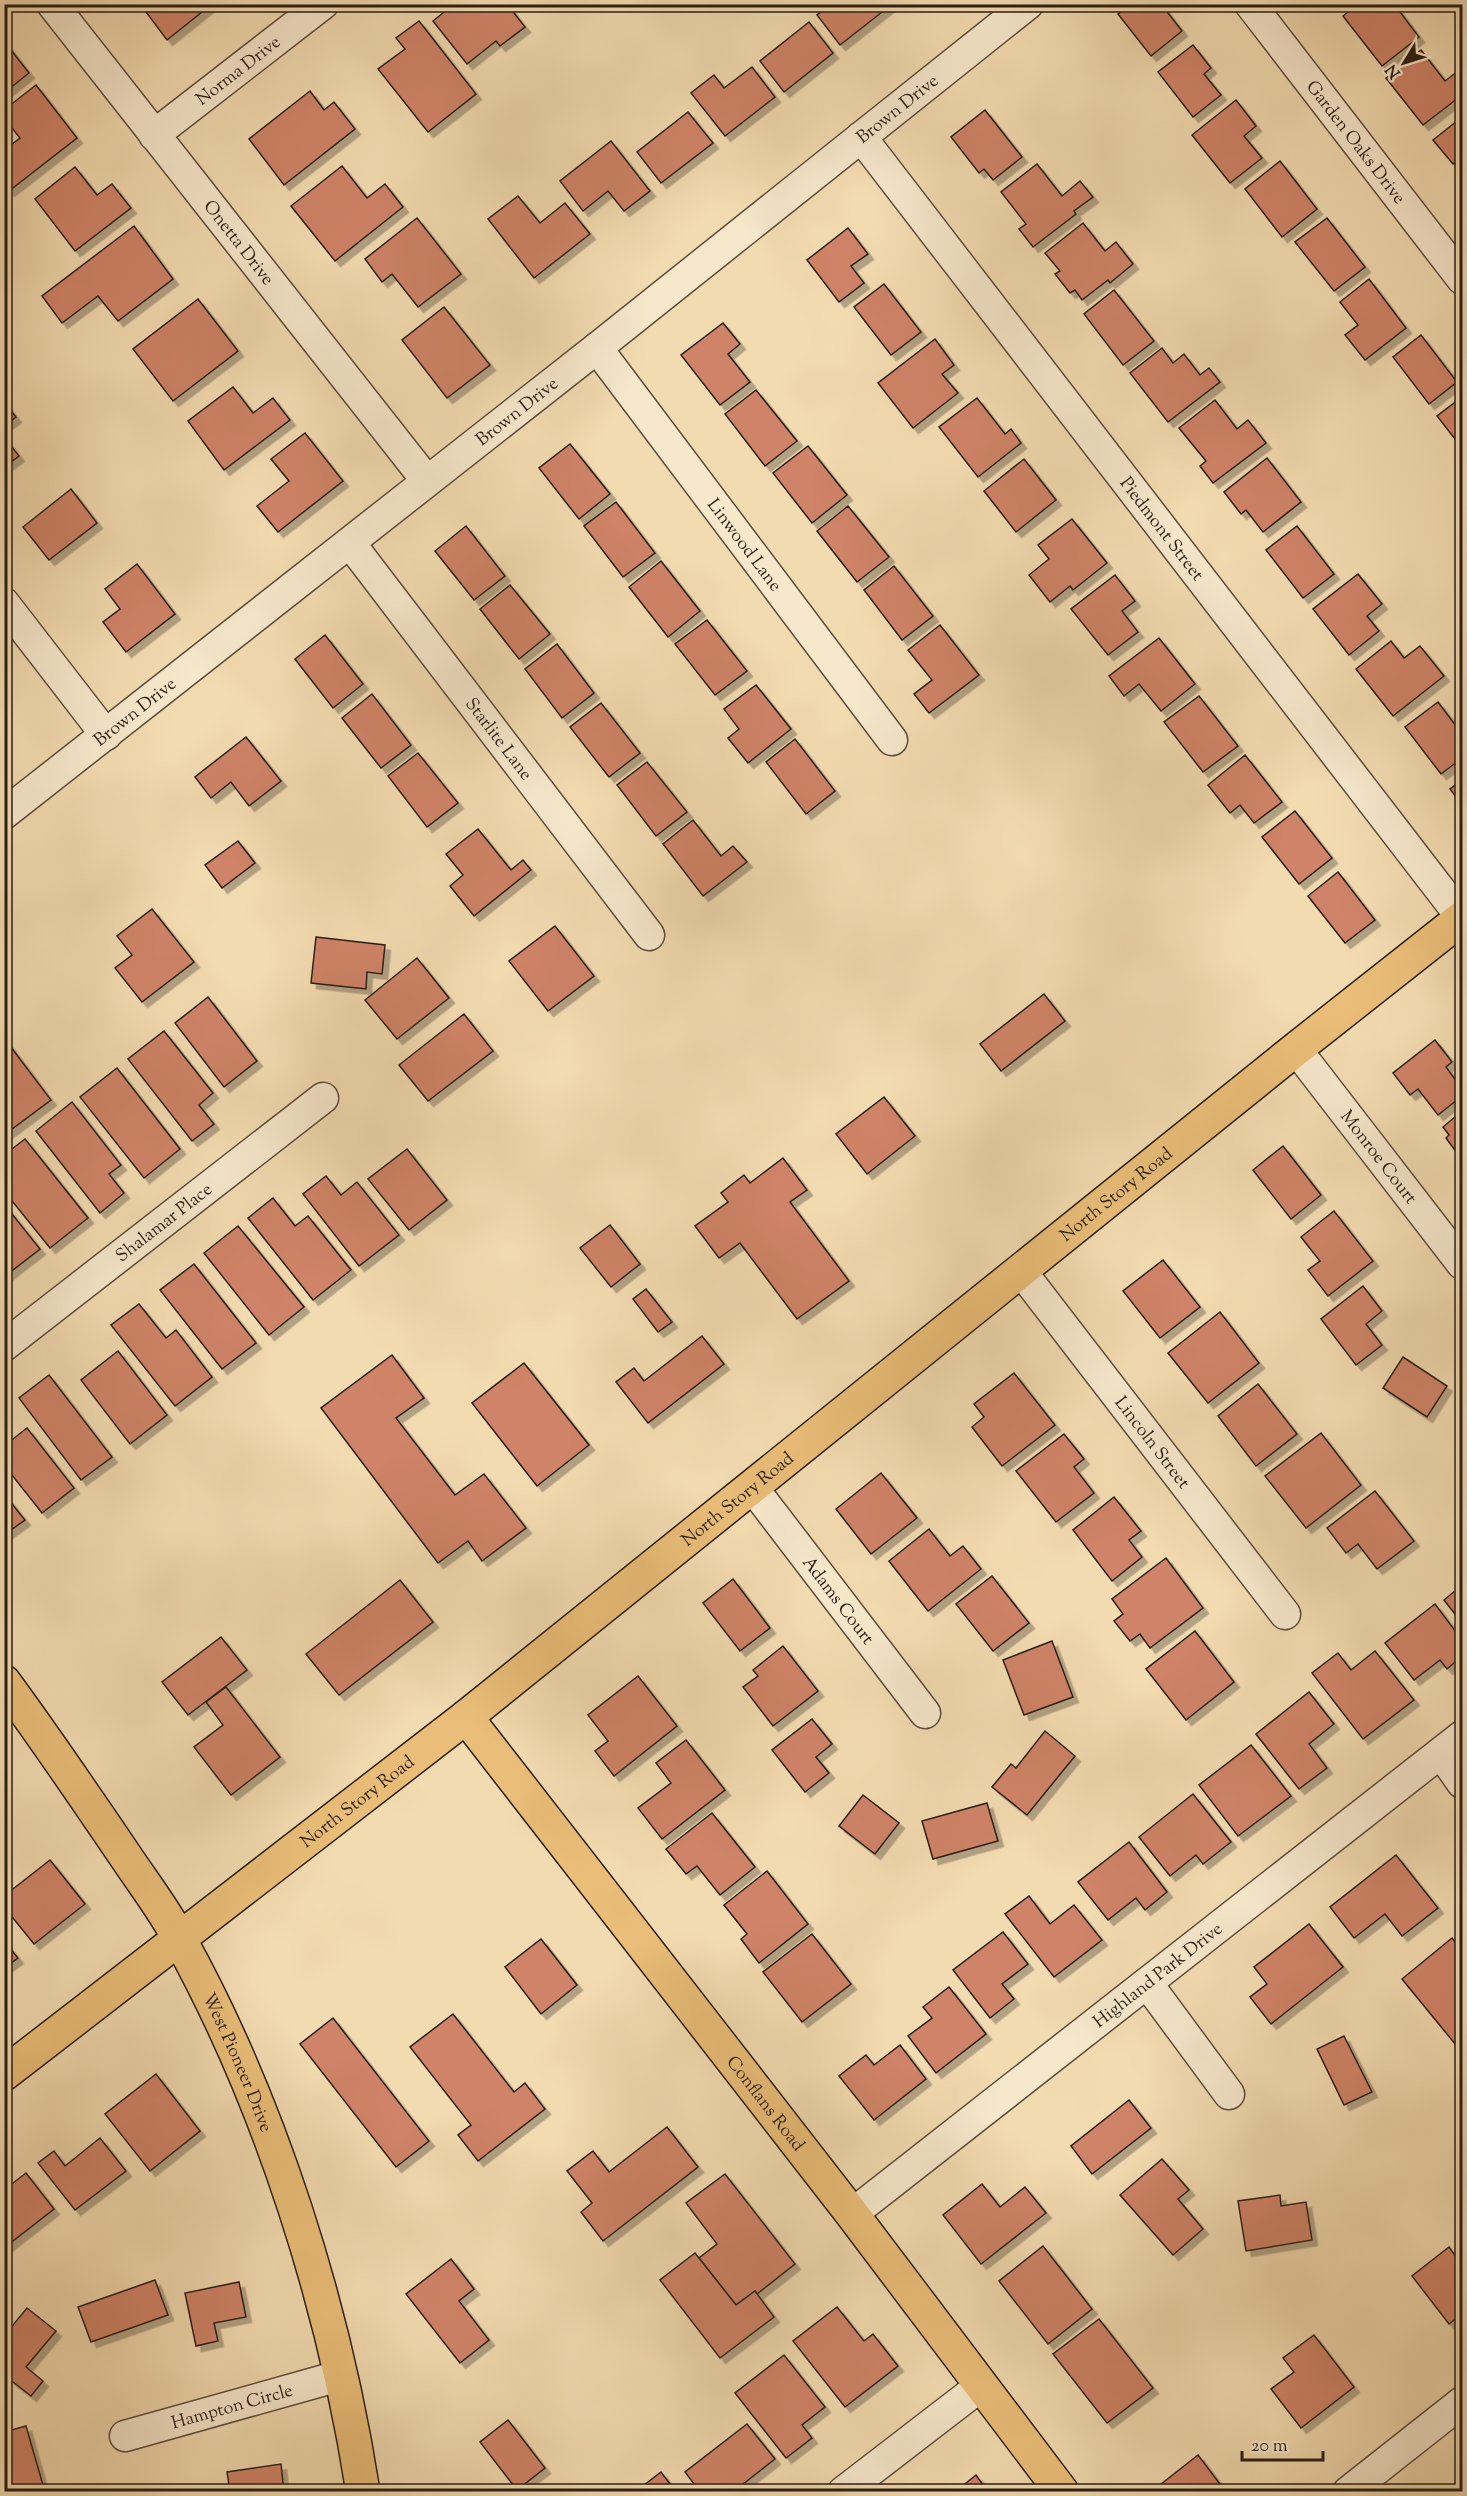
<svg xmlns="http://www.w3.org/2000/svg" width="1467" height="2496" viewBox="0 0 1467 2496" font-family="'Sorts Mill Goudy',serif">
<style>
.building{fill:#cf8368;stroke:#291e14;stroke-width:1.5;filter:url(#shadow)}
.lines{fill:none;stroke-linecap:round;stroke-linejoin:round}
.minor-casing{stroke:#5c4d3b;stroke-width:33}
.major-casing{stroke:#291e14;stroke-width:36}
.minor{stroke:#f7e8cc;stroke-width:30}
.major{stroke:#eabe78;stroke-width:33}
.labels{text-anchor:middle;stroke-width:5;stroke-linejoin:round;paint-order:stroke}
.street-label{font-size:18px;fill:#291e14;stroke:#f7e8cc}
</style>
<defs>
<filter id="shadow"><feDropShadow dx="5.5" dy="5.5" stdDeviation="0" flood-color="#0004"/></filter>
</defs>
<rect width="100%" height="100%" fill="#f3dbb1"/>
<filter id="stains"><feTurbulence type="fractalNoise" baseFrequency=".00333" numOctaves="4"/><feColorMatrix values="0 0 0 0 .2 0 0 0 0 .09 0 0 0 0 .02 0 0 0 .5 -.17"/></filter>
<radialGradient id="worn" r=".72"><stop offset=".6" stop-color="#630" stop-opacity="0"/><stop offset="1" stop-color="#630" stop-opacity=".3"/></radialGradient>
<g class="building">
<path d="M140 4H212L167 40Z"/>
<path d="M454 4H507L525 27 500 46 496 41 467 64 433 21Z"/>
<path d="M831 4H891V5L840 45 817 15Z"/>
<path d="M1130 4H1161L1182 31 1151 56 1118 14Z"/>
<path d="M1358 4H1394L1419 37 1382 66 1343 16Z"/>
<path d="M419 21 476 94 428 132 378 69 405 49 396 38Z"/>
<path d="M809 22 833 53 784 92 760 61Z"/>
<path d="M4 41 29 73 4 93Z"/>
<path d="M1193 45 1211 68 1204 74 1221 95 1193 117 1158 72Z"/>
<path d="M1421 50 1445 81 1462 68V95L1423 125 1386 78Z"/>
<path d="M752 67 775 97 725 136 691 93 714 75 724 88Z"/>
<path d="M36 85 77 138 9 191 4 185V150L20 138 4 118V110Z"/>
<path d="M310 91 324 110 334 102 355 129 284 185 249 139Z"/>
<path d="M1236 100 1256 126 1244 136 1262 158 1230 183 1192 135Z"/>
<path d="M985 110 1022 157 993 180 984 169 979 173 951 137Z"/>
<path d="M688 112 713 143 661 183 637 152Z"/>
<path d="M1462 117V157L1453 164 1433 140Z"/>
<path d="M611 141 650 191 624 211 608 191 583 211 560 181Z"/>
<path d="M1280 161 1317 209 1282 237 1245 189Z"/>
<path d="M1037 164 1062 196 1080 181 1093 197 1074 211 1076 214 1033 247 1019 229 1026 224 1001 192Z"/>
<path d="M342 166 367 198 385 184 403 207 335 261 291 206Z"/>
<path d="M75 167 97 195 112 184 131 208 75 251 35 199Z"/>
<path d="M518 196 540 223 565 203 590 234 534 278 488 219Z"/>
<path d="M417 218 461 274 418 307 392 274 382 282 365 259Z"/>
<path d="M1327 218 1365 267 1334 291 1295 242Z"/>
<path d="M1083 223 1105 251 1116 242 1133 264 1110 283 1108 280 1082 300 1075 290 1070 293 1055 274 1060 271 1045 253Z"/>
<path d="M134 226 173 279 118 321 98 296 62 323 42 296Z"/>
<path d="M848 228 868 254 851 266 864 283 839 302 807 260Z"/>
<path d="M1369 279 1406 328 1365 360 1345 335 1358 325 1340 302Z"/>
<path d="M884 284 921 332 891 355 854 307Z"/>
<path d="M1114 290 1154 341 1123 365 1084 314Z"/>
<path d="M198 299 238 351 173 401 133 349Z"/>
<path d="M444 307 490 365 447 398 402 340Z"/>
<path d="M723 323 740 344 728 354 750 382 720 405 681 355Z"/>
<path d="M1421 335 1457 382 1429 404 1393 357Z"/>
<path d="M935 339 954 365 942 374 958 393 913 428 878 383Z"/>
<path d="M1162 348 1173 363 1184 354 1200 375 1209 368 1220 382 1168 422 1130 373Z"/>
<path d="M233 387 253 413 273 398 290 420 224 470 188 421Z"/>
<path d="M756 390 797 441 765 466 725 414Z"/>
<path d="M1462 397V448L1437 416Z"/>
<path d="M977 398 1005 434 1011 429 1021 443 978 477 939 427Z"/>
<path d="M1215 400 1237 429 1248 420 1266 443 1213 483 1200 466 1206 461 1179 428Z"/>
<path d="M4 402 16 417 4 426Z"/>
<path d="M305 433 343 481 278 532 257 506 289 481 271 459Z"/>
<path d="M4 437 19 456 4 467Z"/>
<path d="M570 444 610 494 579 519 539 468Z"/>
<path d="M808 446 847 495 812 523 773 473Z"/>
<path d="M1267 458 1301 502 1263 532 1246 510 1241 514 1224 492Z"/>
<path d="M1024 459 1056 500 1016 532 984 491Z"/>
<path d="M71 489 97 523 49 560 23 527Z"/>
<path d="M616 502 655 553 623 577 584 526Z"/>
<path d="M848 506 889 557 857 582 817 531Z"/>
<path d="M1072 519 1107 563 1073 590 1070 586 1050 602 1029 575 1049 559 1038 545Z"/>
<path d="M466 526 505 576 474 600 435 551Z"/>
<path d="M1297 526 1334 574 1303 598 1266 550Z"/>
<path d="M661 561 700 611 668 637 629 587Z"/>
<path d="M137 564 175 614 126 652 103 622 120 609 105 589Z"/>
<path d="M894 566 933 616 902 640 864 590Z"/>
<path d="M1358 574 1382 604 1367 616 1379 631 1349 655 1313 609Z"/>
<path d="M1115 575 1135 601 1122 611 1138 632 1108 655 1071 609Z"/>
<path d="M510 585 550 634 519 659 480 609Z"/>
<path d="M707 620 747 671 715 695 675 644Z"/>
<path d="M940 625 979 675 929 713 914 694 932 680 908 650Z"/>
<path d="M325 635 363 684 333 708 295 659Z"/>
<path d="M1159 638 1195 684 1161 711 1139 684 1124 696 1109 676Z"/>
<path d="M1391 641 1404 658 1420 646 1444 676 1393 716 1356 669Z"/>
<path d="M557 644 594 693 562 718 525 669Z"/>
<path d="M756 685 791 729 748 763 728 738 739 729 724 709Z"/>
<path d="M372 694 411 745 381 768 342 718Z"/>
<path d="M1199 696 1238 746 1203 772 1164 722Z"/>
<path d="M1438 702 1462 734V758L1441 774 1405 727Z"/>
<path d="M601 703 640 753 609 777 570 727Z"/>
<path d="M246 737 281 781 249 806 231 782 211 798 195 777Z"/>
<path d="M795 739 835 791 806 814 766 762Z"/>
<path d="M418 753 458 803 427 827 388 776Z"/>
<path d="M1245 755 1282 802 1254 823 1240 805 1230 813 1208 785Z"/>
<path d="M647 762 687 812 656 836 617 785Z"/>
<path d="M1462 780V805L1450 789Z"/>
<path d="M1295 811 1332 858 1299 884 1262 837Z"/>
<path d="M693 820 721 856 733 846 747 862 703 896 663 844Z"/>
<path d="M478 829 511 870 523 860 531 870 474 916 450 886 463 875 446 854Z"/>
<path d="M238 841 255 863 222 888 205 865Z"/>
<path d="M1338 872 1375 920 1345 943 1308 896Z"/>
<path d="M152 909 194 962 142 1002 115 968 132 955 117 936Z"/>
<path d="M555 926 594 976 548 1011 509 961Z"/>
<path d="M316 937 385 945 382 974 367 972 366 989 311 983Z"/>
<path d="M417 958 449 998 397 1039 365 1000Z"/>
<path d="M1044 994 1065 1021 1001 1071 980 1044Z"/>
<path d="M208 997 257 1061 224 1087 175 1023Z"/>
<path d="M464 1014 493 1051 428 1101 399 1065Z"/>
<path d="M164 1031 213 1093 199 1105 214 1124 192 1141 128 1059Z"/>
<path d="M4 1038 51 1100 4 1135Z"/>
<path d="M1435 1040 1452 1062 1446 1067 1462 1089V1096L1438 1115 1418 1089 1410 1095 1393 1073Z"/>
<path d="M117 1068 180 1149 144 1178 80 1097Z"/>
<path d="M884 1097 915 1136 867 1174 836 1134Z"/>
<path d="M72 1102 121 1165 109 1174 124 1193 100 1213 36 1131Z"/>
<path d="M1462 1111V1160L1446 1138 1449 1135 1443 1127Z"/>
<path d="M25 1139 88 1218 50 1248 4 1191V1155Z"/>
<path d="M1283 1146 1321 1195 1291 1219 1253 1170Z"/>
<path d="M407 1149 447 1200 409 1230 368 1179Z"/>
<path d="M783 1158 807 1190 790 1202 849 1281 797 1319 740 1243 719 1258 695 1226 728 1202 721 1193 744 1175 750 1183Z"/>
<path d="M326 1176 341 1195 357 1182 399 1235 359 1266 303 1194Z"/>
<path d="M273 1198 295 1226 308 1216 351 1270 313 1300 248 1218Z"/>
<path d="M4 1204 40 1249 4 1277Z"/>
<path d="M1334 1211 1373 1261 1328 1296 1308 1270 1320 1261 1301 1237Z"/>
<path d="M610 1225 640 1264 611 1287 580 1248Z"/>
<path d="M238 1226 304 1307 269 1335 204 1253Z"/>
<path d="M1163 1260 1200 1307 1160 1338 1123 1291Z"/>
<path d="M194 1264 256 1343 222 1369 160 1290Z"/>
<path d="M1363 1286 1382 1311 1366 1324 1382 1345 1356 1365 1321 1319Z"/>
<path d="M646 1289 672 1322 658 1332 633 1299Z"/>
<path d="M139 1304 166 1338 176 1330 212 1377 175 1406 111 1325Z"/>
<path d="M1220 1312 1259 1363 1208 1403 1168 1353Z"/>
<path d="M702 1336 724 1364 648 1423 616 1382 634 1368 644 1381Z"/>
<path d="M118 1351 167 1415 130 1444 81 1380Z"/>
<path d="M392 1355 424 1398 396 1418 455 1495 484 1474 526 1528 482 1561 468 1541 438 1563 321 1408Z"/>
<path d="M1403 1357 1447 1386 1427 1417 1383 1388Z"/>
<path d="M524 1363 589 1445 537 1486 472 1403Z"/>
<path d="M1014 1373 1055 1425 1002 1466 972 1427 984 1417 974 1404Z"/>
<path d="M49 1375 112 1457 81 1480 19 1398Z"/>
<path d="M1258 1384 1297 1434 1256 1466 1218 1416Z"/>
<path d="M27 1428 74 1488 42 1513 4 1465V1446Z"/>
<path d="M1321 1433 1361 1485 1306 1528 1265 1476Z"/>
<path d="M1064 1434 1084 1459 1074 1467 1094 1493 1056 1522 1016 1471Z"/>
<path d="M881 1473 917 1518 871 1554 836 1509Z"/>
<path d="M1375 1491 1414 1541 1377 1569 1358 1544 1346 1553 1327 1528Z"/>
<path d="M4 1494 25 1520 4 1535Z"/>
<path d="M1114 1497 1141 1531 1129 1540 1142 1557 1112 1581 1073 1530Z"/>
<path d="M929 1529 950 1556 963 1546 981 1569 928 1611 889 1561Z"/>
<path d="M1166 1558 1203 1608 1150 1648 1140 1634 1130 1641 1114 1621 1123 1614 1112 1599Z"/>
<path d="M992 1576 1029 1623 993 1651 956 1604Z"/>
<path d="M733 1579 770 1628 740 1651 703 1603Z"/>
<path d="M400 1580 433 1622 339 1695 306 1654Z"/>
<path d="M1462 1585V1623L1444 1600Z"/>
<path d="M1435 1604 1462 1640V1656L1447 1669 1440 1660 1414 1680 1385 1643Z"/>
<path d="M1195 1631 1234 1682 1186 1720 1146 1669Z"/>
<path d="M221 1637 247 1670 188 1715 162 1682Z"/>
<path d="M1052 1641 1073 1697 1024 1715 1003 1660Z"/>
<path d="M783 1646 818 1691 773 1726 743 1687 758 1676 753 1670Z"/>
<path d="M1375 1651 1414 1700 1363 1739 1312 1673 1338 1653 1351 1670Z"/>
<path d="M638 1676 677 1726 614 1776 595 1751 608 1741 588 1715Z"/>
<path d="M226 1687 280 1757 231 1795 194 1747 223 1725 206 1702Z"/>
<path d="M1309 1692 1334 1724 1309 1744 1327 1768 1299 1789 1256 1734Z"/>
<path d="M812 1719 832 1744 816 1757 829 1773 805 1792 772 1750Z"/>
<path d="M1045 1731 1075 1756 1027 1815 992 1787 1011 1764 1016 1768Z"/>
<path d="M686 1740 725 1790 662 1839 638 1808 671 1783 656 1763Z"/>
<path d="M1251 1745 1291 1796 1238 1836 1199 1785Z"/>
<path d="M1193 1794 1231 1842 1203 1864 1196 1855 1170 1876 1139 1837Z"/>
<path d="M863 1795 899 1823 875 1854 839 1826Z"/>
<path d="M987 1803 998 1841 933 1859 922 1821Z"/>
<path d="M712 1813 755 1867 720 1895 697 1866 686 1874 666 1849Z"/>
<path d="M1129 1842 1167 1892 1145 1910 1136 1898 1108 1920 1078 1882Z"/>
<path d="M1396 1855 1438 1908 1402 1936 1385 1914 1354 1938 1330 1907Z"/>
<path d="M50 1860 85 1904 34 1944 4 1907V1896Z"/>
<path d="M767 1871 808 1924 759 1963 741 1939 747 1934 724 1905Z"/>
<path d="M1029 1896 1050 1924 1074 1905 1102 1940 1054 1977 1005 1914Z"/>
<path d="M1309 1924 1343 1967 1271 2024 1250 1997 1267 1984 1254 1967Z"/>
<path d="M1003 1932 1028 1964 1002 1984 1014 1999 990 2018 953 1970Z"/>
<path d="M812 1934 851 1984 802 2022 763 1972Z"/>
<path d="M1452 1938 1462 1951V2048L1460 2050 1402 1979Z"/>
<path d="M541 1939 577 1985 541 2014 505 1967Z"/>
<path d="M4 1941 18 1958 4 1968Z"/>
<path d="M949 1987 986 2034 936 2073 908 2036 932 2018 923 2007Z"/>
<path d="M453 2014 514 2092 525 2083 545 2109 478 2161 458 2135 471 2125 410 2047Z"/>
<path d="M333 2018 429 2141 396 2167 300 2044Z"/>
<path d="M1344 2036 1372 2092 1344 2105 1317 2049Z"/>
<path d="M900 2045 926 2079 874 2120 839 2076 866 2055 874 2065Z"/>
<path d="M156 2074 200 2131 150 2171 105 2114Z"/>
<path d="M1129 2100 1151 2128 1092 2174 1071 2146Z"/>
<path d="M667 2127 698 2167 603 2241 581 2212 592 2203 567 2171 593 2151 609 2172Z"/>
<path d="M100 2138 126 2171 75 2210 38 2163 54 2151 65 2166Z"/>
<path d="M1162 2159 1189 2190 1178 2199 1203 2229 1173 2255 1120 2195Z"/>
<path d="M26 2173 54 2209 4 2248V2190Z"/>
<path d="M725 2174 795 2264 757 2294 755 2291 736 2305 699 2258 717 2244 686 2203Z"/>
<path d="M982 2184 1000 2207 1025 2187 1046 2213 981 2264 943 2215Z"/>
<path d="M1280 2195 1281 2206 1306 2202 1312 2240 1246 2251 1238 2201Z"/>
<path d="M1043 2246 1092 2309 1048 2344 999 2281Z"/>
<path d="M1449 2247 1462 2265V2314L1449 2324 1412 2276Z"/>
<path d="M695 2253 736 2305 755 2291 774 2317 720 2358 660 2280Z"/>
<path d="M451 2259 474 2289 459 2301 489 2340 460 2363 406 2294Z"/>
<path d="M155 2280 168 2315 91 2342 78 2307Z"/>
<path d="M239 2282 246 2317 214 2323 218 2341 196 2346 185 2293Z"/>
<path d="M837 2307 864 2341 873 2334 898 2366 845 2407 793 2341Z"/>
<path d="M27 2308 56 2331 26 2367 43 2381 31 2396 4 2375V2336Z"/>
<path d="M1099 2319 1153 2388 1107 2423 1053 2354Z"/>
<path d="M1314 2335 1354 2387 1301 2428 1271 2389 1294 2372 1283 2358Z"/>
<path d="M784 2355 825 2407 802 2425 812 2438 786 2458 735 2393Z"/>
<path d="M508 2420 545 2468 517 2490 480 2442Z"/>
<path d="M747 2424 775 2459 733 2492H700L685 2472Z"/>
<path d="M26 2426 45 2492H9L4 2476V2432Z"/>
<path d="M1198 2455 1226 2492H1151Z"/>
<path d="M281 2464 284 2492H230L227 2472Z"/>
<path d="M661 2472 676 2492H635Z"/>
<path d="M976 2475 988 2492H955Z"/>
</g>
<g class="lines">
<defs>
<g id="minor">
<path id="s1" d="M52 4 427 481"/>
<path id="s2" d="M1250 4 1462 279"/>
<path id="s3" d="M154 135 323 4"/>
<path id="s4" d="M861 137 1462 918"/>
<path id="s5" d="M597 348 892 740"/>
<path id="s6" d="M350 543 649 935"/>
<path d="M4 603 106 735"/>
<path id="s7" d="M4 814 597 348 1028 4"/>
<path id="s8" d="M1296 1049 1462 1264"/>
<path id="s9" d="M1021 1271 1285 1614"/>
<path id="s10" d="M4 1346 323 1098"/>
<path id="s11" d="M753 1488 925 1713"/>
<path d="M1441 1753 1462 1783"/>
<path d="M1147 1983 1229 2094"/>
<path id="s12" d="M852 2214 1462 1736"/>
<path id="s13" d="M125 2436 339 2376"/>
<path d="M843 2492 982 2385"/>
<path d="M1348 2492 1462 2402"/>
</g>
<g id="major">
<path id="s14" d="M4 1682C46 1739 86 1798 126 1857 144 1884 165 1911 180 1940 271 2105 334 2305 363 2492"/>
<path id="s15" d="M466 1717 852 2214 1062 2492"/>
<path id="s16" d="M4 2074 466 1717 1296 1049 1462 918"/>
</g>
</defs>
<use href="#minor" class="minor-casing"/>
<use href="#major" class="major-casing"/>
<use href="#minor" class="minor"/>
<use href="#major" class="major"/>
</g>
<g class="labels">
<g class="street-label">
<text dy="6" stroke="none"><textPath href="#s3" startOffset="106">Norma Drive</textPath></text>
<text dy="6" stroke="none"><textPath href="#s7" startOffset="1138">Brown Drive</textPath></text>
<text dy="6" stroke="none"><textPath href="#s2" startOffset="174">Garden Oaks Drive</textPath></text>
<text dy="6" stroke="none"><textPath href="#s1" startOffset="303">Onetta Drive</textPath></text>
<text dy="6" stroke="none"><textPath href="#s7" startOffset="652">Brown Drive</textPath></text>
<text dy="6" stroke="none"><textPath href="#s4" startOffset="494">Piedmont Street</textPath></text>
<text dy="6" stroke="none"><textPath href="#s5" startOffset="246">Linwood Lane</textPath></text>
<text dy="6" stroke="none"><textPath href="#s7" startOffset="166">Brown Drive</textPath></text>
<text dy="6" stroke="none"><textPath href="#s6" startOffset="246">Starlite Lane</textPath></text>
<text dy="6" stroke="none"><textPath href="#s8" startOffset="136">Monroe Court</textPath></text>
<text dy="6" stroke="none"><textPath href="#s16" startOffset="1418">North Story Road</textPath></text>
<text dy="6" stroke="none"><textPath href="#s10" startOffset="202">Shalamar Place</textPath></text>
<text dy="6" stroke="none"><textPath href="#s9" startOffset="216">Lincoln Street</textPath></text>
<text dy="6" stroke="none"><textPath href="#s16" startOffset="932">North Story Road</textPath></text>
<text dy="6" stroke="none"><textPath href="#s11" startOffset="141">Adams Court</textPath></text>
<text dy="6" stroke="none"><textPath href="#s16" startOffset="446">North Story Road</textPath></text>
<text dy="6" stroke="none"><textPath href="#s12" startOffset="388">Highland Park Drive</textPath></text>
<text dy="6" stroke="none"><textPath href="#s14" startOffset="448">West Pioneer Drive</textPath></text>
<text dy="6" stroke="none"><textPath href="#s15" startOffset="489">Conflans Road</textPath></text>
<text dy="6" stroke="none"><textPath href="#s13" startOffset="111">Hampton Circle</textPath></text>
</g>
</g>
<rect width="1467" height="2496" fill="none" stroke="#f3dbb1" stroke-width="24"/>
<rect x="6" y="6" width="1455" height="2484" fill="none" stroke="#291e14" stroke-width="3"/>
<rect x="12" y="12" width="1443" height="2472" fill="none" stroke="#291e14" stroke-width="1.5"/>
<g transform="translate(1404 63) rotate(232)" stroke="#f7e8cc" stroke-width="4.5" paint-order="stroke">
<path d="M0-4.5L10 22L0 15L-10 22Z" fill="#291e14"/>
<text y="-9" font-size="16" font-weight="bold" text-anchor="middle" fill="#291e14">N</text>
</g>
<path d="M1242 2451v9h81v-9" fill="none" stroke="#291e14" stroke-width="3"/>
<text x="1251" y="2451" font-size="18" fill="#291e14" stroke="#f7e8cc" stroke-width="4.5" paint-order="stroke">20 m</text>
<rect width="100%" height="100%" filter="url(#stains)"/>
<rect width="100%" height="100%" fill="url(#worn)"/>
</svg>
